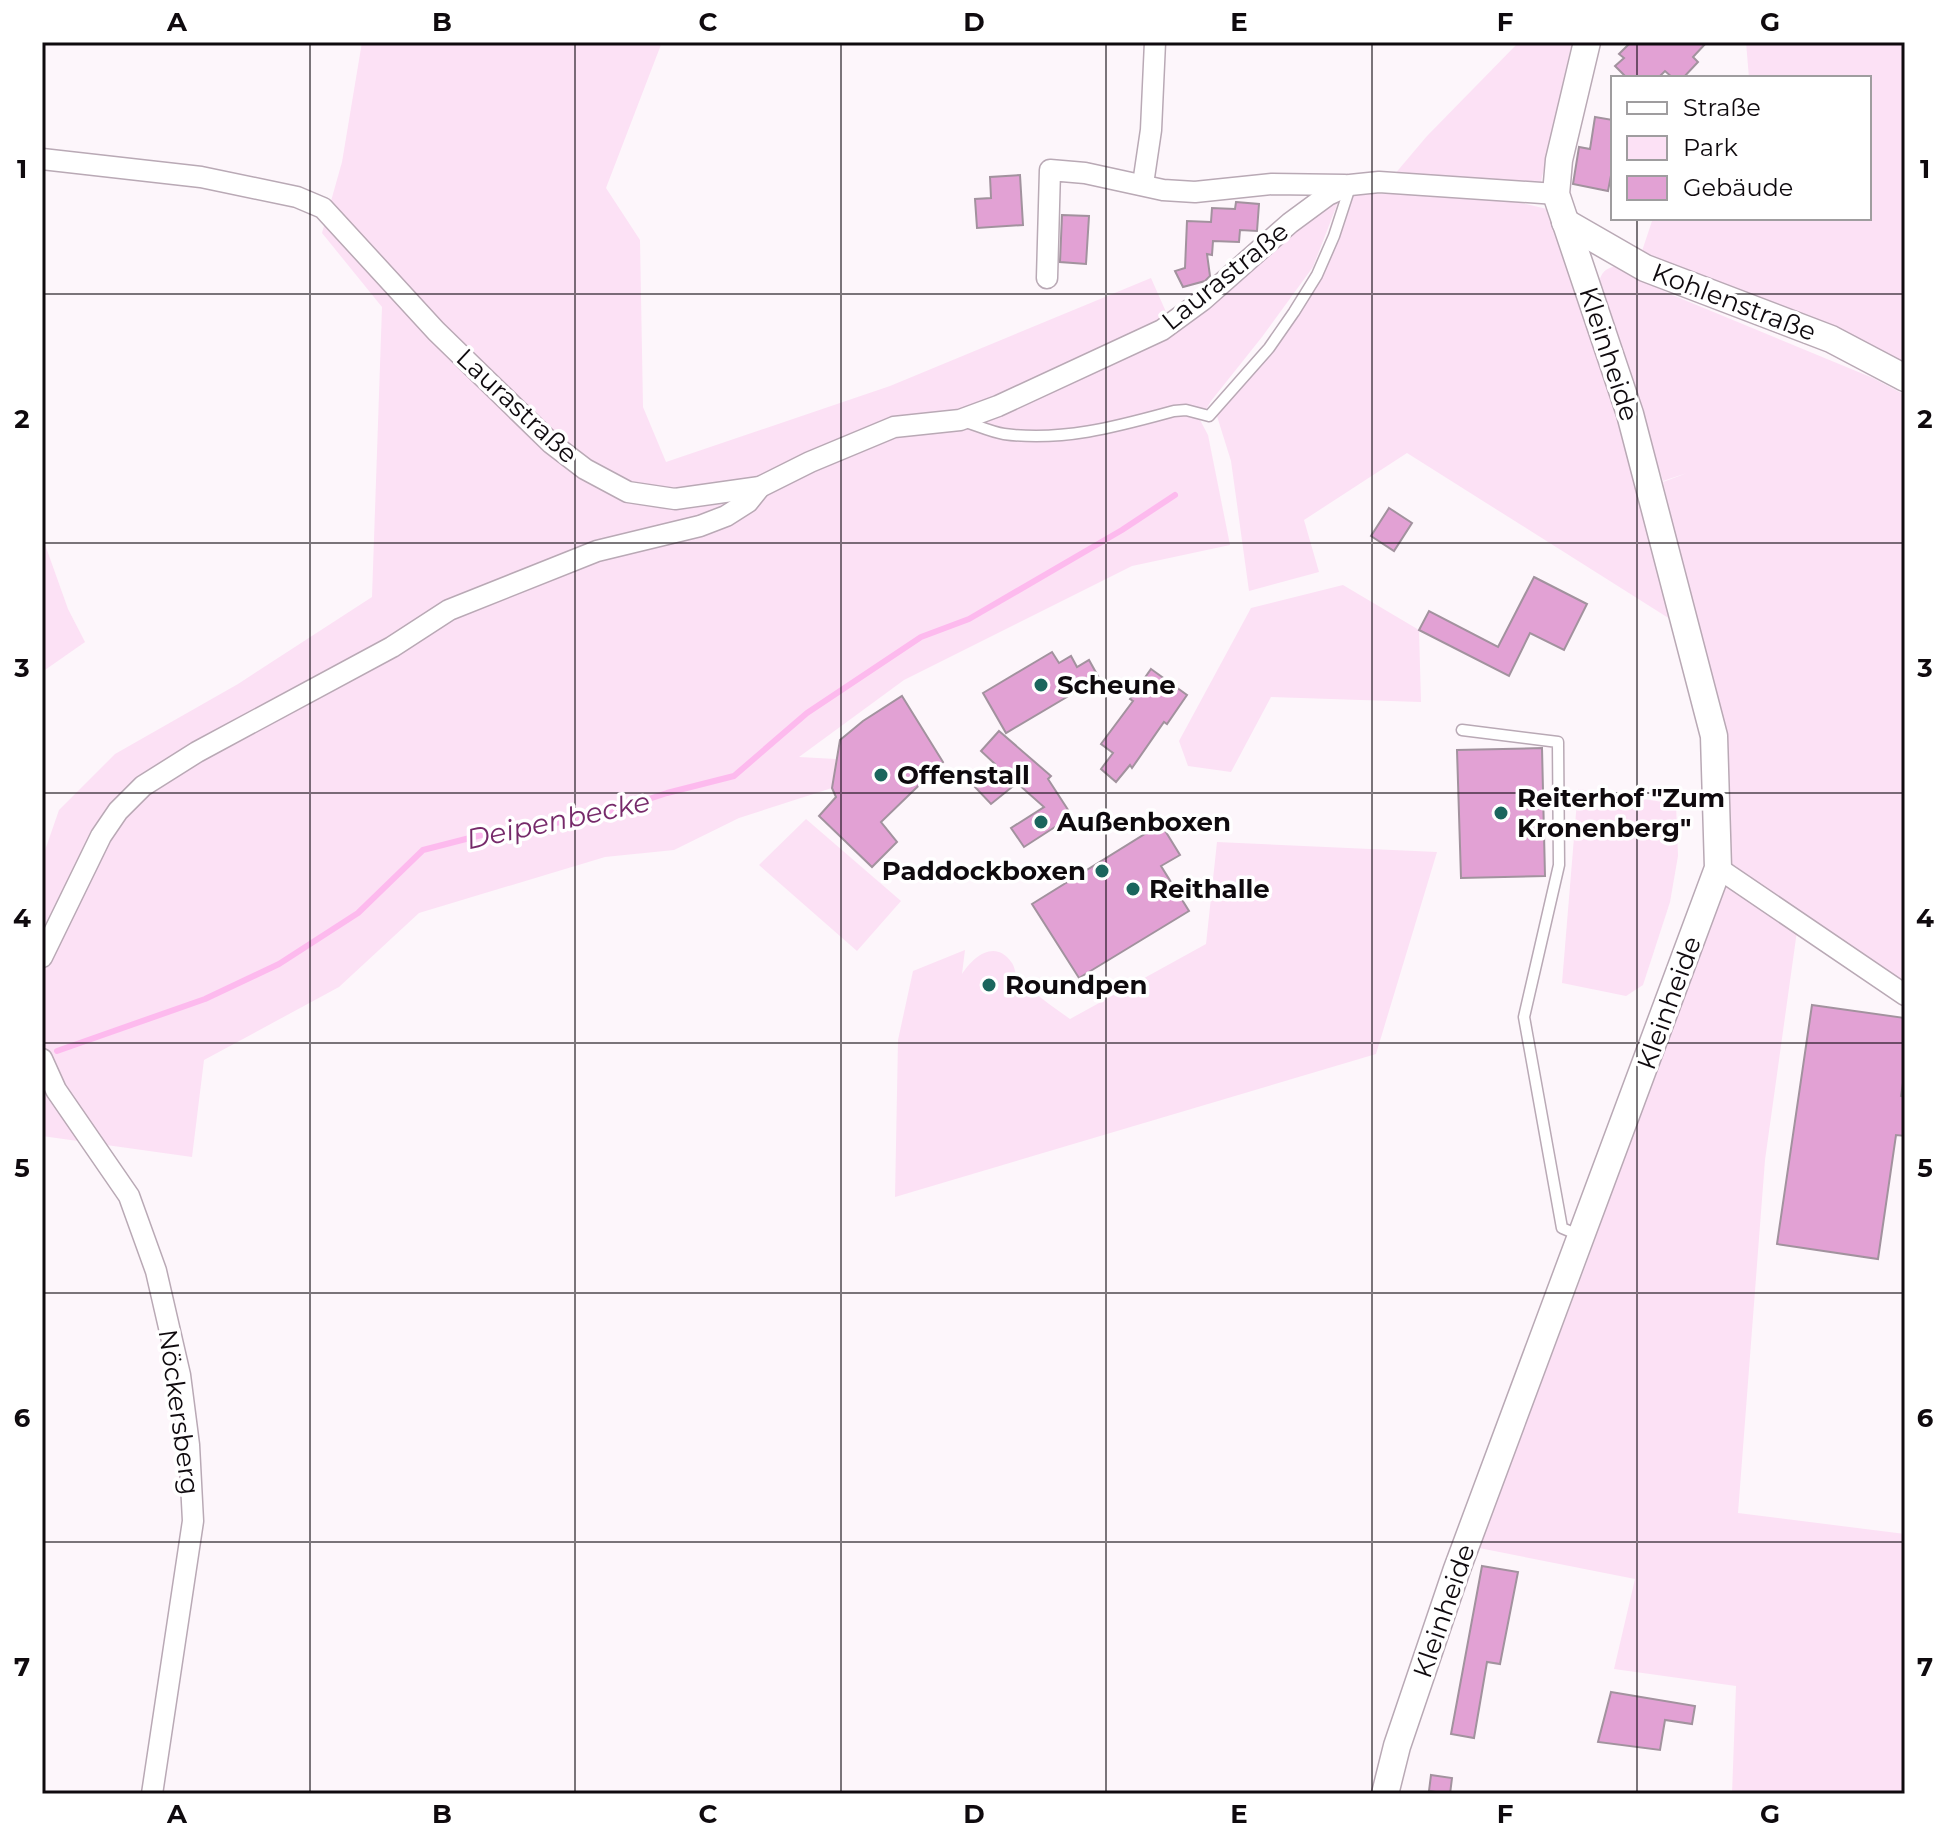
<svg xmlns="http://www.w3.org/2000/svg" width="1947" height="1836" viewBox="0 0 1947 1836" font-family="Montserrat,sans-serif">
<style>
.green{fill:#fce1f5}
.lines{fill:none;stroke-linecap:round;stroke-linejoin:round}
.stream{stroke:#fdbaee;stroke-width:6}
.building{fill:#e2a1d4;stroke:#a2929e;stroke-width:2}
.service-casing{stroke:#b9a9b5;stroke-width:13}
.minor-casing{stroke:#b9a9b5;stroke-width:23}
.tertiary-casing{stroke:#b9a9b5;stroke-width:29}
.service{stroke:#fff;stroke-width:10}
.minor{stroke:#fff;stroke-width:20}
.tertiary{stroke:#fff;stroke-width:26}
.grid{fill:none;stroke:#0f0a0e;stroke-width:2;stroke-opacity:0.55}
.poi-dot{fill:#1b655d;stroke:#fff;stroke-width:3}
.labels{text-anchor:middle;stroke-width:7;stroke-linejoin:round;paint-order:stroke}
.street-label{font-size:26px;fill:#0f0a0e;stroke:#fff}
.poi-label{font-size:26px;font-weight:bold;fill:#0f0a0e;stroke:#fff;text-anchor:start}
.water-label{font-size:28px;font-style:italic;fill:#762a6a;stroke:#fff}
.neatline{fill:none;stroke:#0f0a0e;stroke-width:3}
.grid-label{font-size:26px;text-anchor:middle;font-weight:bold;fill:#0f0a0e}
</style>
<rect width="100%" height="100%" fill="#fdf6fb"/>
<g class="green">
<path d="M362 42H662L606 188 640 240 643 407 666 462 890 386 1151 278 1174 330 1340 197 1313 267 1262 337 1211 401 1200 420 1208 435 1230 545 1132 566 904 680 799 757 836 759 832 788 739 818 674 850 605 857 419 913 339 987 204 1060 192 1157 42 1136V859L59 810 115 754 238 684 372 597 382 307 322 233 342 162Z"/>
<path d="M1519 42H1572L1541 182 1394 175 1427 136Z"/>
<path d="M1746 42H1905V367L1642 251 1653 218H1869V78H1749Z"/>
<path d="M1353 194H1439L1501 198 1551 210 1619 421 1670 619 1407 453 1304 520 1319 572 1249 591 1231 461 1216 413 1323 273Z"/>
<path d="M1616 266 1670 294 1873 378 1905 395V989L1724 865 1704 660 1663 482 1687 473 1663 481 1598 286C1601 274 1603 269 1616 266Z"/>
<path d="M42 536 68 609 85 642 42 672Z"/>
<path d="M1343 585 1419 630 1421 702 1271 697 1231 772 1188 766 1179 741 1251 608Z"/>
<path d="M1578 789 1676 804 1678 856 1670 902 1643 985 1626 996 1562 983Z"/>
<path d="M806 819 901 901 857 951 759 865Z"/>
<path d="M1217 842 1437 852 1376 1054 895 1197 898 1040 913 971 965 950 962 974C973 957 995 938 1012 963 1016 969 1014 975 1020 980 1035 994 1053 1007 1070 1019L1206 944Z"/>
<path d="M1723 882 1797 931 1765 1160 1738 1513 1905 1534V1794H1732L1736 1686 1614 1669 1635 1579 1479 1548 1585 1267Z"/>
</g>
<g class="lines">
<path class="stream" d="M57 1051 205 999 279 964 358 913 423 850 497 831 591 818 667 793 734 776 807 713 921 637 969 619 1122 530 1175 495"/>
</g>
<g class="building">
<path d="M1631 42H1707L1693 57 1698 62 1683 78H1673L1665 71 1658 78H1627L1615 66 1624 58 1619 54Z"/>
<path d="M1595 117 1613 120V165L1608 191 1573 184 1579 147 1590 149Z"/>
<path d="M1020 175 1023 225 977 228 975 199 991 198 990 177Z"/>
<path d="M1236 202 1259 204 1257 231 1240 230 1239 242 1213 241 1212 255 1207 254 1210 276 1205 281 1183 287 1175 271 1185 268 1187 221 1211 222 1212 208 1235 209Z"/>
<path d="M1062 215 1089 216 1086 264 1060 262Z"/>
<path d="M1389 508 1412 523 1394 551 1371 536Z"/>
<path d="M1534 577 1587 604 1564 650 1530 633 1509 676 1419 630 1429 611 1498 647Z"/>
<path d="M1052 652 1059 663 1071 656 1077 667 1089 660 1099 678 1006 733 983 693Z"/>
<path d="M1151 669 1187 695 1167 724 1164 722 1132 768 1130 765 1116 782 1101 769 1113 753 1101 744 1133 701 1130 699Z"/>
<path d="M902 696 943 762 881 822 897 842 872 867 819 816 836 797 832 788 840 740 863 721Z"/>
<path d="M999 731 1051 776 1048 779 1072 816 1024 847 1011 828 1044 807 1017 783 991 804 974 786 995 764 981 751Z"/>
<path d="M1542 748 1545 876 1461 878 1457 750Z"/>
<path d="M1161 824 1180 855 1161 866 1189 911 1079 978 1032 904Z"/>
<path d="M1812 1005 1905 1018V1070L1901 1096 1905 1097V1136L1896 1135 1878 1259 1777 1244Z"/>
<path d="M1482 1566 1518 1572 1500 1664 1487 1662 1474 1738 1451 1734Z"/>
<path d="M1611 1692 1695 1706 1692 1724 1665 1720 1660 1750 1598 1742Z"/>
<path d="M1431 1775 1452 1778 1450 1794 1429 1791Z"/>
</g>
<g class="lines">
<defs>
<g id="service">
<path d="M963 421C976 425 991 432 1004 434 1063 442 1119 426 1174 411L1186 410 1209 416 1269 348 1294 312 1317 275 1334 236 1350 187"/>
<path d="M1462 730 1558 742 1559 865 1524 1017 1562 1228 1581 1236"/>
</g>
<g id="minor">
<path d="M42 159 201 177 297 197 323 208 436 331 551 443 585 469 628 492 675 499 760 487 810 462 894 427 960 420 998 406 1162 330 1203 300 1290 223 1328 195 1350 185 1379 182 1556 194"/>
<path d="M1143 184 1151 130 1155 42"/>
<path d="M1047 278 1050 170 1085 173 1163 190 1195 192 1272 184 1345 185"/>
<path d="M1718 868 1905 995"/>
<path d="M42 957 101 836 118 811 143 786 197 752 392 647 449 610 597 551 700 526 726 516 748 502 760 487"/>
<path d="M42 1059 56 1090 129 1196 156 1271 180 1375 189 1445 193 1521 152 1794"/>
</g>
<g id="tertiary">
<path d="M1565 222 1645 268 1831 339 1905 378"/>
<path d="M1385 1794 1397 1746 1457 1569 1718 868 1714 736 1630 414 1556 194 1559 160 1587 42"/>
</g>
</defs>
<use href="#service" class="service-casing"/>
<use href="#minor" class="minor-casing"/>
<use href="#tertiary" class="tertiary-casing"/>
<use href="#service" class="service"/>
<use href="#minor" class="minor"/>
<use href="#tertiary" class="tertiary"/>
</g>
<path class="grid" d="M310 42V1794M575 42V1794M841 42V1794M1106 42V1794M1372 42V1794M1637 42V78M1637 218V1794M42 294H1905M42 543H1905M42 793H1905M42 1043H1905M42 1293H1905M42 1542H1905"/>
<g class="poi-dot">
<circle cx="1041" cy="685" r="8"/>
<circle cx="881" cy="775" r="8"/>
<circle cx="1501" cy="813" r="8"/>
<circle cx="1041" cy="822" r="8"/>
<circle cx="1102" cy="871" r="8"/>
<circle cx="1133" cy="889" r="8"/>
<circle cx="989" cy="985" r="8"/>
</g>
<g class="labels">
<g class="street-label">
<text transform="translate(1225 276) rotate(-39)" y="9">Laurastraße</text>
<text transform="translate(1734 302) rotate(21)" y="9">Kohlenstraße</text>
<text transform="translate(1609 354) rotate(72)" y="9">Kleinheide</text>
<text transform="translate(517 406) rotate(43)" y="9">Laurastraße</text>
<text transform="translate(1669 1003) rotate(-70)" y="9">Kleinheide</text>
<text transform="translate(179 1412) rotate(82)" y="9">Nöckersberg</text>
<text transform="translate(1444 1611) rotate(-71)" y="9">Kleinheide</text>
</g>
<g class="poi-label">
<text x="1057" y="694">Scheune</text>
<text x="897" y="784">Offenstall</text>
<text x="1517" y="807">Reiterhof "Zum<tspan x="1517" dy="30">Kronenberg"</tspan></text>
<text x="1057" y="831">Außenboxen</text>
<text x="1086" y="880" text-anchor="end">Paddockboxen</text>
<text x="1149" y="898">Reithalle</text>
<text x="1005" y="994">Roundpen</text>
</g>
<g class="water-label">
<text transform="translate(558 820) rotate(-12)" y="10">Deipenbecke</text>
</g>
</g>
<rect width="1947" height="1836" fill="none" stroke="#ffffff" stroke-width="88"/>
<rect x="1611" y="76" width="260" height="144" fill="#ffffff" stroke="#9f9d9f" stroke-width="2"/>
<rect x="1627" y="102" width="40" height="12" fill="#ffffff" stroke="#9f9d9f" stroke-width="2"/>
<text x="1683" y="116" font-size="24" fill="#0f0a0e">Straße</text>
<rect x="1627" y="136" width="40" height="24" fill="#fce1f5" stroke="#9f9d9f" stroke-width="2"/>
<text x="1683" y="156" font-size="24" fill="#0f0a0e">Park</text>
<rect x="1627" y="176" width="40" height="24" fill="#e2a1d4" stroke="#9f9d9f" stroke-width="2"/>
<text x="1683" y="196" font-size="24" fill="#0f0a0e">Gebäude</text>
<rect x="44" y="44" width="1859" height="1748" class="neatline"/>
<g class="grid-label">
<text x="177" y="31">A</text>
<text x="442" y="31">B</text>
<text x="708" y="31">C</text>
<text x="974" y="31">D</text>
<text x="1239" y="31">E</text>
<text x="1505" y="31">F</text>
<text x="1770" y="31">G</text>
<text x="22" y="178">1</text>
<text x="1925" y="178">1</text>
<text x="22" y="428">2</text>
<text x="1925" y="428">2</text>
<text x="22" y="677">3</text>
<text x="1925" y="677">3</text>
<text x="22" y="927">4</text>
<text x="1925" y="927">4</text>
<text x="22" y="1177">5</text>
<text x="1925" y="1177">5</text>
<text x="22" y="1427">6</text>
<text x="1925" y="1427">6</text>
<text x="22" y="1676">7</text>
<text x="1925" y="1676">7</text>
<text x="177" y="1823">A</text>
<text x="442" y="1823">B</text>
<text x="708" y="1823">C</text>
<text x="974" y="1823">D</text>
<text x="1239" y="1823">E</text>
<text x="1505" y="1823">F</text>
<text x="1770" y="1823">G</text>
</g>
</svg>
